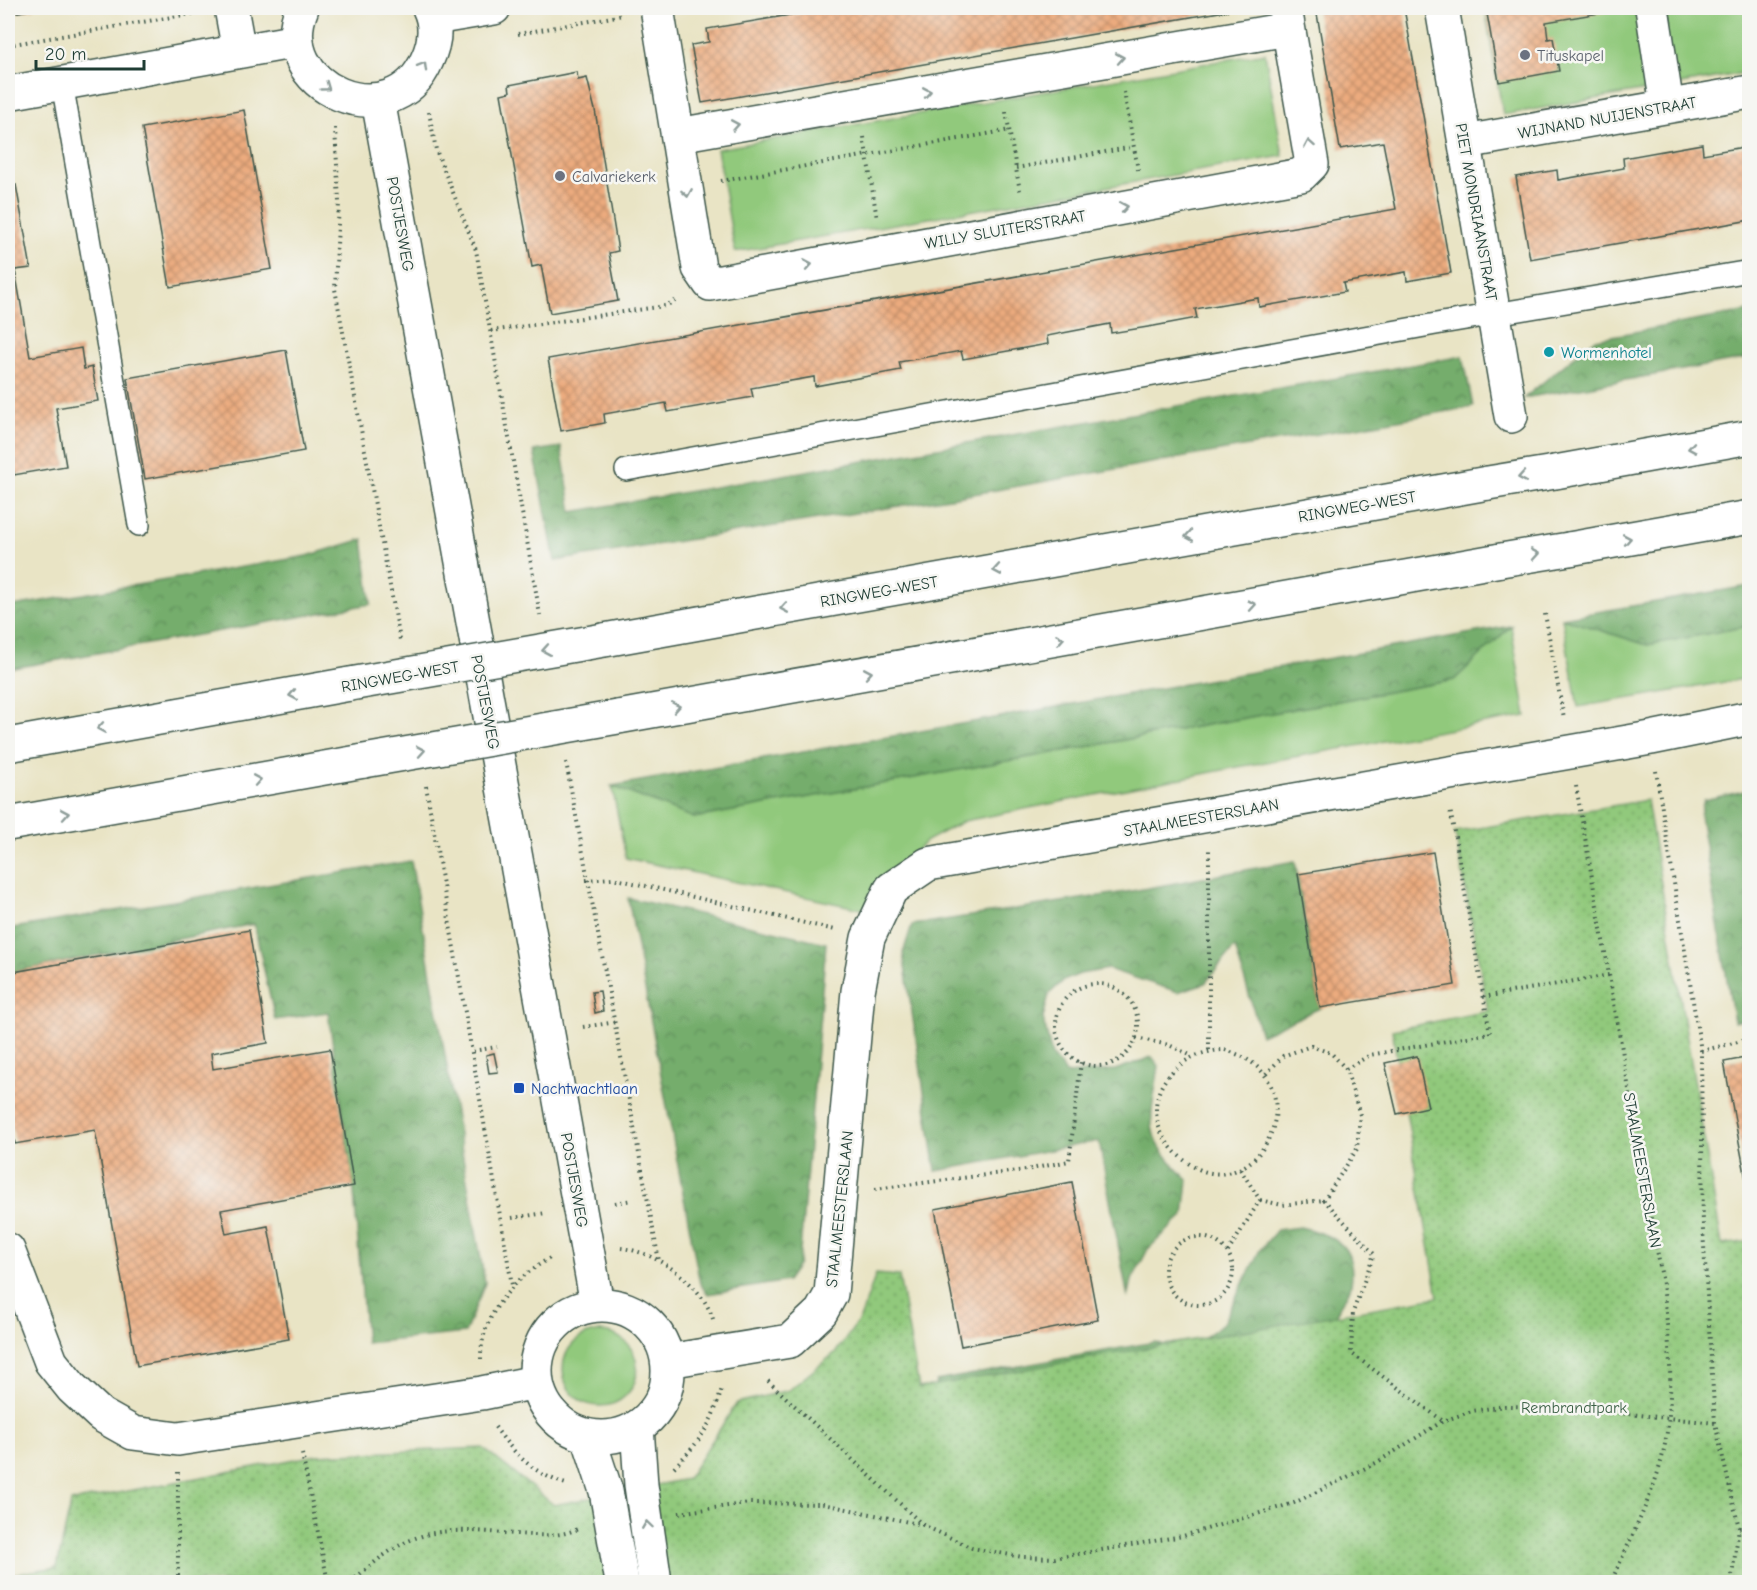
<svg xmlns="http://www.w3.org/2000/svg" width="1757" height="1590" viewBox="0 0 1757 1590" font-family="'Comic Neue',sans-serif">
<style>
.green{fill:#91c97c;stroke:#588358;stroke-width:1.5}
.forest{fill:url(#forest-crowns);stroke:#4a7550;stroke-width:1.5}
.park{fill:url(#park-dots);stroke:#588358;stroke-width:1.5}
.building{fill:url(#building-cross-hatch)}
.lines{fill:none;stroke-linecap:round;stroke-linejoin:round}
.lane-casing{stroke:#3d564a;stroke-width:24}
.street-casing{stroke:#3d564a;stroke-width:36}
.secondary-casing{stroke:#3d564a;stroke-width:36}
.highway-casing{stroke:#3d564a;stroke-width:36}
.path{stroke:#3d564a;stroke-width:4;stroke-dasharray:1.5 4.5;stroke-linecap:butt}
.lane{stroke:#fff;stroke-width:21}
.street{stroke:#fff;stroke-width:33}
.secondary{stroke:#fff;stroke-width:33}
.highway{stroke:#fff;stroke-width:33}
.highway-bridge-casing{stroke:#3d564a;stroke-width:36;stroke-linecap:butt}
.highway-bridge{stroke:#fff;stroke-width:33}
.oneway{stroke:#8f9e9a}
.worship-dot{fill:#6b7280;stroke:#f6f6f2;stroke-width:2}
.culture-dot{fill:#0f9aa8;stroke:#f6f6f2;stroke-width:2}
.transit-dot{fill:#1a4fb4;stroke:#f6f6f2;stroke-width:2}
.labels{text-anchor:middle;stroke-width:5;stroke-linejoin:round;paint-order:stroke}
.worship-label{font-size:16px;fill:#5b616d;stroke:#f6f6f2;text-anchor:start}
.street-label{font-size:16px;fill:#1f3d34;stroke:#f6f6f2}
.culture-label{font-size:16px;fill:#0d838f;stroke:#f6f6f2;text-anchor:start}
.transit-label{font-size:16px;fill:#164399;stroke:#f6f6f2;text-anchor:start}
.park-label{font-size:16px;fill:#3c6046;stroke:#f6f6f2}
</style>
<defs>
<pattern id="forest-crowns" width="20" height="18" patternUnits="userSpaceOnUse" patternTransform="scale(1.5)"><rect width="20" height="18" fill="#74ad6c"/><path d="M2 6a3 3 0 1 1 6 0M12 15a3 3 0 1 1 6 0" fill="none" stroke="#5f8e5a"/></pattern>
<pattern id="park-dots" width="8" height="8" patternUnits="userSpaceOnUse" patternTransform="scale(1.5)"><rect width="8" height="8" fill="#91c97c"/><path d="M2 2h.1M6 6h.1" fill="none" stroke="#76a466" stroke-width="1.8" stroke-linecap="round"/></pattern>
<pattern id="building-cross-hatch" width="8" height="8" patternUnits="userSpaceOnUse" patternTransform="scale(1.5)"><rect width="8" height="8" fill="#ecab7e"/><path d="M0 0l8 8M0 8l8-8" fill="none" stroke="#bf8c68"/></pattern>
</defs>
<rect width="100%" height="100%" fill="#f6f6f2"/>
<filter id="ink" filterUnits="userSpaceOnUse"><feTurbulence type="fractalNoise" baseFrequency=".0167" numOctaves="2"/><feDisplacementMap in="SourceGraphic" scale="12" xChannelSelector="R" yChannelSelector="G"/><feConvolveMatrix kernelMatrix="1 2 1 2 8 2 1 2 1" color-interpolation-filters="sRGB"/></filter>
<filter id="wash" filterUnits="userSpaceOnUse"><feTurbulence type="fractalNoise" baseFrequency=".008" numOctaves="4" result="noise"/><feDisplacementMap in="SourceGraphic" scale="24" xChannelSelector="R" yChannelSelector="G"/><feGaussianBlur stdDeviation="1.35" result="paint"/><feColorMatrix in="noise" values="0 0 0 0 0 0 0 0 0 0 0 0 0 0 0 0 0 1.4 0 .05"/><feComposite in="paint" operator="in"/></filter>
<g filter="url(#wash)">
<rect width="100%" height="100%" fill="#e9e4c5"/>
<g class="green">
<path d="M1485 8H1634L1635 16 1683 8H1749V72L1503 115Z"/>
<path d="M1265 53 1283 156 735 252 717 149Z"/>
<path d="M1562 618 1647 645 1749 626V678L1578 707Z"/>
<path d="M1511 626 1526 716 1238 767 964 821 926 841 887 881 870 911 626 858 612 786 694 818 1454 680Z"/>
<circle cx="600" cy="1369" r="37"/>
</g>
<g class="forest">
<path d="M1749 311V358L1524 398 1596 339Z"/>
<path d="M1463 356 1473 407 962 496 555 561 534 451 561 447 572 512Z"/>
<path d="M363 539 371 604 8 669V607L307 556Z"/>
<path d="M1749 586V626L1647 645 1562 618Z"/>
<path d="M1511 626 1454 680 694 818 612 786Z"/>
<path d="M1749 790V1019L1734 1022 1700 815 1704 800Z"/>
<path d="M411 861 485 1283 465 1333 366 1343 354 1192 328 1012 275 1020 254 924 8 973V929Z"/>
<path d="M1295 861 1320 1008 1261 1035 1235 947 1205 983 1178 992 1108 969 1080 974 1063 981 1049 994 1043 1018 1052 1056 1067 1074 1115 1070 1152 1057 1159 1066C1149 1129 1142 1133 1188 1180L1184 1215 1148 1249 1132 1280 1128 1298 1099 1141 936 1171 903 953 912 925 1132 891Z"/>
<path d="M628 898 826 943 799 1264 787 1281 708 1294 700 1284Z"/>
<path d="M1300 1227C1333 1235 1357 1244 1351 1285 1349 1294 1341 1302 1338 1310 1334 1317 1334 1325 1333 1333L918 1477 936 1381 1155 1342 1171 1347 1202 1339 1222 1325 1260 1250 1277 1230Z"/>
</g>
<path class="park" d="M1647 800 1722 1245 1749 1241V1582H8V1575L57 1567 71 1502 316 1455 483 1448 554 1505 687 1479 737 1403 789 1390 836 1352 860 1319 876 1274 899 1276 919 1388 1438 1297 1392 1030 1488 1011 1455 832Z"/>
<g id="blocks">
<g class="building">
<path d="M8 8H35V9L8 14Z"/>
<path d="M831 8H1236V9L702 103 691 45 709 42 707 29Z"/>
<path d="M1316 8H1404L1451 273 1407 281 1406 272 1343 283 1345 292 1259 307 1258 298 1195 309 1197 318 1154 326 1111 333 1110 324 1047 336 1048 344 963 359 961 351 899 362 901 370 815 386 814 377 751 388 753 397 668 412 666 403 604 414 605 423 561 431 548 359 1396 209 1383 142 1340 149Z"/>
<path d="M1486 8H1611L1612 11 1546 22 1548 39 1553 38 1559 71 1499 82Z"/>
<path d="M577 72 578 80 587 78 595 110 618 251 609 253 618 301 550 313 541 265 532 267 501 94 510 92 509 85Z"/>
<path d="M244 110 272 269 170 287 142 128Z"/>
<path d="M1702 144 1703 154 1750 146V220L1530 259 1516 177 1557 170 1558 180 1592 174 1624 168 1623 158Z"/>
<path d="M16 185 31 268 15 270 30 357 81 348 84 369 92 367 98 401 56 408 66 466 14 475 8 438V187Z"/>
<path d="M286 350 304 451 145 479 127 378Z"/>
<path d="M1433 852 1455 985 1320 1008 1298 874Z"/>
<path d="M249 930 268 1043 211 1053 213 1069 330 1049 354 1186 221 1210 226 1234 268 1226 289 1339 137 1366 95 1130 15 1144 8 1104V973Z"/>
<path d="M600 991 603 1011 595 1013 592 992Z"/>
<path d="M494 1053 498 1072 489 1073 486 1055Z"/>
<path d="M1417 1056 1428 1107 1397 1114 1385 1063Z"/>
<path d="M1750 1057V1190H1748L1724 1062Z"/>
<path d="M1072 1182 1098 1320 961 1346 935 1209Z"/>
</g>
</g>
</g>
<g filter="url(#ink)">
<use href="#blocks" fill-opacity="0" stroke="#3d564a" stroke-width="1.5"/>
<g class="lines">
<defs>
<g id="lane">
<path d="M62 83 139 525"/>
<path d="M626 470 1436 324 1750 271"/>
</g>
<g id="street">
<path d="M231 8 239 51"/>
<path d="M657 8 699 268 710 284 1301 175 1312 164 1285 8"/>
<path d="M1442 8 1511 416"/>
<path d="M1652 8 1667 106"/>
<path d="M434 18 494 8"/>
<path d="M678 135 1288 29"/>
<path d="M1465 142 1750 92"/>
<path d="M8 1250 51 1362 72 1388 101 1415 133 1433 178 1439 482 1393 536 1382"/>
<path d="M668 1361 790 1341 821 1312 831 1294 858 991 868 938 891 889 928 864 1651 738 1750 718"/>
</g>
<g id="secondary">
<path d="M302 8C269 88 393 140 427 60 435 43 437 25 429 8"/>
<path d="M8 93 297 41"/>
<path d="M378 100 597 1304"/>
<circle cx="602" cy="1371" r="66"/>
<path d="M637 1427 641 1485 655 1582"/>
<path d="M588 1436 606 1491 622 1582"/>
</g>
<g id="highway">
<path d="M1555 472 1750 437"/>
<path d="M1569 549 1750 517"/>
<path d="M604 640 1488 483"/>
<path d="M618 717 1501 560"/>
<path d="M8 745 350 684"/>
<path d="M8 824 364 761"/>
</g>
</defs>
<use href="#lane" class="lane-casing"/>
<use href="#street" class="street-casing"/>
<use href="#secondary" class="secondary-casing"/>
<use href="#highway" class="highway-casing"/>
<g class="path">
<path d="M518 34 623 15"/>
<path d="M8 45 196 13"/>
<path d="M1124 92 1138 170"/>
<path d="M429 112 436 150 476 250 540 615"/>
<path d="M1006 112 1020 191"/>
<path d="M335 128 339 202 335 289 400 640"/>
<path d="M864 137 877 219"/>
<path d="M1016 168 1133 147"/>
<path d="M721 181 1010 130"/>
<path d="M491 331 665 306 677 300"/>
<path d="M1545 614 1564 719"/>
<path d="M566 762 659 1261"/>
<path d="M1656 771 1701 1051 1703 1230 1715 1423 1739 1528 1731 1582"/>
<path d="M426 786 512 1285"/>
<path d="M1576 786 1663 1284C1670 1349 1678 1417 1655 1481 1643 1515 1626 1549 1611 1582"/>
<path d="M586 880 612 878 835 930"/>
<circle cx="1097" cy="1025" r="41"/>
<path d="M1483 997 1609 975"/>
<path d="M583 1027 617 1022"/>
<path d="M1136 1038 1169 1045 1192 1056"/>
<path d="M1209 1050V849"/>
<path d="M1225 1050C1324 1078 1259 1208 1191 1165 1179 1157 1170 1148 1163 1136 1139 1090 1181 1050 1225 1050Z"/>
<path d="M473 1051 497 1047"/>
<path d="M1701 1051 1750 1039"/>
<path d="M1346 1069 1370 1055 1490 1033 1450 809"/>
<path d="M1266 1074 1283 1056 1311 1046 1331 1053 1346 1069 1360 1115 1357 1149 1324 1200 1374 1254 1353 1312 1351 1353 1443 1421"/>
<path d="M875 1189 1026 1170 1069 1161 1081 1062"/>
<path d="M1260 1200 1282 1205 1324 1200"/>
<path d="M615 1203 632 1200"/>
<path d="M512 1218 546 1213"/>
<circle cx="1199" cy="1271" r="34"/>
<path d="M621 1248C657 1252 702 1284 713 1319"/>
<path d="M1228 1252 1260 1200 1240 1169"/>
<path d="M481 1359C480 1315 516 1276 552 1257"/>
<path d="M768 1381 923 1525"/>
<path d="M495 1427C514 1454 534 1474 566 1484"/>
<path d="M302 1454 328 1582"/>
<path d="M674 1467C701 1441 712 1424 722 1388"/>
<path d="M178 1472V1582"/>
<path d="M679 1513 749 1503 823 1504 923 1525 972 1548 1022 1557 1055 1558 1183 1536 1294 1503 1376 1463 1443 1421 1472 1411 1505 1406 1562 1407 1715 1423"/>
<path d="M1739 1528 1750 1525"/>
<path d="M351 1582C413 1527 434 1527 515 1534 538 1535 556 1538 578 1529"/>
</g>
<use href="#lane" class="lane"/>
<use href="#street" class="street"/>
<use href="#secondary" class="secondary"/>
<use href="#highway" class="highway"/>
<defs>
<g id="highway-bridge">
<path d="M1488 483 1555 472"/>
<path d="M1501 560 1569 549"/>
<path d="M350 684 604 640"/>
<path d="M364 761 618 717"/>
</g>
</defs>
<use href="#highway-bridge" class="highway-bridge-casing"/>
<use href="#highway-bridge" class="highway-bridge"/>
</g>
<defs><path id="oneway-chevron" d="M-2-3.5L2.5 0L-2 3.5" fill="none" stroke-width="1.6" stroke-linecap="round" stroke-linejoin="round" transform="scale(1.5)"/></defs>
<g class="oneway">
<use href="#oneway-chevron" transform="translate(1120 58) rotate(-10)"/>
<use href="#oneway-chevron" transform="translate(423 66) rotate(-60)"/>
<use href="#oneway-chevron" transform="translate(326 87) rotate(36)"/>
<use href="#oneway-chevron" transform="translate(927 92) rotate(-10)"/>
<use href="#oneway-chevron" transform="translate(735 125) rotate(-10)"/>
<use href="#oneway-chevron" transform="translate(1309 144) rotate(-100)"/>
<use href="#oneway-chevron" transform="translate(687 193) rotate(81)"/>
<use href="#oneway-chevron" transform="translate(1124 207) rotate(-10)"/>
<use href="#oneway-chevron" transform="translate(808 265) rotate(-10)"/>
<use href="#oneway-chevron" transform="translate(1692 448) rotate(170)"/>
<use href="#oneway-chevron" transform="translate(1522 477) rotate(170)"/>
<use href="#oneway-chevron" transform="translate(1189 536) rotate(170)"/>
<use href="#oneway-chevron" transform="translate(1627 539) rotate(-10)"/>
<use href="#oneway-chevron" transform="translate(1535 554) rotate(-10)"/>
<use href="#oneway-chevron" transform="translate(997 570) rotate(170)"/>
<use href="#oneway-chevron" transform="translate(1252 605) rotate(-10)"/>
<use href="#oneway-chevron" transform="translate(784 608) rotate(170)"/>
<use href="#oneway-chevron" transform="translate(1060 639) rotate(-10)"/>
<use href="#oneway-chevron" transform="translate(546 650) rotate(170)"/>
<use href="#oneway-chevron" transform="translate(868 673) rotate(-10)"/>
<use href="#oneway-chevron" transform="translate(293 695) rotate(170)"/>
<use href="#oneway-chevron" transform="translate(676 707) rotate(-10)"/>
<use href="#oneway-chevron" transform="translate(101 728) rotate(170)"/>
<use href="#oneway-chevron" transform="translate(421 751) rotate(-10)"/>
<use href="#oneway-chevron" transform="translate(257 780) rotate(-10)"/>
<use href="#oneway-chevron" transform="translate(65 814) rotate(-10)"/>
<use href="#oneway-chevron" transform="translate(647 1525) rotate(-98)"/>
</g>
</g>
<g class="worship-dot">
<circle cx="1525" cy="55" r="6"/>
<circle cx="560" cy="176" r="6"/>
</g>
<circle class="culture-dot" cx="1549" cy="352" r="6"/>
<rect class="transit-dot" x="513" y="1082" width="12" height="12" rx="3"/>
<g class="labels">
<g class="worship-label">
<text x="1537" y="61">Tituskapel</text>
<text x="572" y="182">Calvariekerk</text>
</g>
<g class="street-label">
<text transform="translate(1607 117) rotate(-10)" y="6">WIJNAND NUIJENSTRAAT</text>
<text transform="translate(1477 212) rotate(80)" y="6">PIET MONDRIAANSTRAAT</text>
<text transform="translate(401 224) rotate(80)" y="6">POSTJESWEG</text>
<text transform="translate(1005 229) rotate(-10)" y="6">WILLY SLUITERSTRAAT</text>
<text transform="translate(1357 506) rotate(-10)" y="6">RINGWEG-WEST</text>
<text transform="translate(879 591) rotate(-10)" y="6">RINGWEG-WEST</text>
<text transform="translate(400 676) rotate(-10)" y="6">RINGWEG-WEST</text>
<text transform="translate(486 702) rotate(79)" y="6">POSTJESWEG</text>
<text transform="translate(1201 817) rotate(-10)" y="6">STAALMEESTERSLAAN</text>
<text transform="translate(1643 1170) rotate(80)" y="6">STAALMEESTERSLAAN</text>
<text transform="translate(575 1180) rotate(80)" y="6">POSTJESWEG</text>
<text transform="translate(839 1209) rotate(-84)" y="6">STAALMEESTERSLAAN</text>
</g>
<g class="culture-label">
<text x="1561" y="358">Wormenhotel</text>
</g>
<g class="transit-label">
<text x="531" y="1094">Nachtwachtlaan</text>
</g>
<g class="park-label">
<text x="1574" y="1413">Rembrandtpark</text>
</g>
</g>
<rect width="1757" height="1590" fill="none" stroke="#f6f6f2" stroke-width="30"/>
<path d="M36 60v9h108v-9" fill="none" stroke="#1f3d34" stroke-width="3"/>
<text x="45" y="60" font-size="18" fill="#1f3d34" stroke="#f6f6f2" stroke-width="4.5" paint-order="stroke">20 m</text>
</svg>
